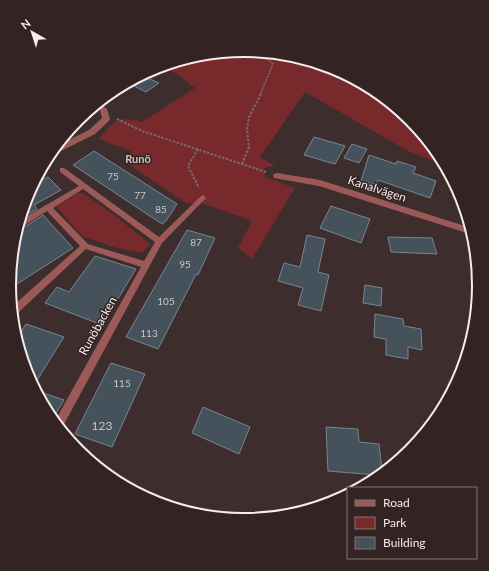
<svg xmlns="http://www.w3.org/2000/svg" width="489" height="571" viewBox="0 0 489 571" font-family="Lato,sans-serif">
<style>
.green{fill:#78292b}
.building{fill:#45515b;stroke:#788590}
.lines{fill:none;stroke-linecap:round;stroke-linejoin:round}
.path-far1{stroke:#786b6a;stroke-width:1.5;stroke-dasharray:2 1;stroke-linecap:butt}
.path{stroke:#786b6a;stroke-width:2;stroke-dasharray:2.5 1.5;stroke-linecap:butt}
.lane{fill:#9b5a58;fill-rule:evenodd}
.street{fill:#9b5a58;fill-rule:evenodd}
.labels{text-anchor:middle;stroke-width:3;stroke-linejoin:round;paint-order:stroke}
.number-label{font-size:10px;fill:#cac5c7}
.far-neighbourhood-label{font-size:11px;font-weight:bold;fill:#d6c3c1;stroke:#332423}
.street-label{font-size:12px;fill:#f6eceb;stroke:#332423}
.near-number-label{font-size:12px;fill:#cac5c7}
.rim{fill:none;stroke:#f6eceb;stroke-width:2}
</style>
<rect width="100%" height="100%" fill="#3d2e2d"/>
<g class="green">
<path d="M245 50 335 68 411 119 440 163 408 151 305 92 260 157 275 166 264 168 265 177 295 188 252 259 238 248 252 221 202 203H186L125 162 131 151 99 139C115 119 118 116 142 122L195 88 177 74 161 67Z"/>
<path d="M78 193H83L113 214 150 244 142 253 113 247 82 236 56 206Z"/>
</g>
<g class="building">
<path d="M143 76 159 83 146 92 130 84Z"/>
<path d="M314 137 345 146 335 164 304 155Z"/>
<path d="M352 144 367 149 359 163 344 158Z"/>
<path d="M94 151 177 204 166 221 162 224 73 165Z"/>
<path d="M369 155 396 164 397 161 416 167 413 173 436 181 430 198 378 180 377 185 361 181Z"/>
<path d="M48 177 61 190 34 205 37 209 23 217 27 195 35 183Z"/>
<path d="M331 206 370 219 361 243 320 228Z"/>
<path d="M43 215 73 248 17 284 11 276 21 226H26Z"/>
<path d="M187 230 215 238 198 275 196 274 158 349 126 337Z"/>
<path d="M307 235 325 239 318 272 329 275 321 311 298 305 303 288 278 281 284 263 300 267Z"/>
<path d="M388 237 432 238 437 254 391 252Z"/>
<path d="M95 256 136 269 102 325 45 303 57 287 69 292Z"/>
<path d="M365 285 382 288 381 306 363 303Z"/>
<path d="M375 314 403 319 404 326 421 329 422 350 408 347V359L386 355V339L374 337Z"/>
<path d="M26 324 64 337 34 385 27 375 19 335Z"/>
<path d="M111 363 145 374 112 447 75 434Z"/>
<path d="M37 391 64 400 54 417 48 407Z"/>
<path d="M203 407 250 427 239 454 192 433Z"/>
<path d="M326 427 358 429 359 442 379 444 382 471 377 475 328 471Z"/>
</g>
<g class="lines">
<path class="path-far1" d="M260 53 273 64 260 95"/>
<g class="path">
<path d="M117 119 142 131 266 172"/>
<path d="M198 149 188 166 199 188"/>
<path d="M242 164 249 147 247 129 249 117 261 94"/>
</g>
<path class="lane" d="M60 168H64L159 237 201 196 203 195 206 198 162 243 62 428 56 419 141 267 86 249 21 310 18 311 15 310 14 307 15 304 80 246 47 211 25 225H21L22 219 79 186 60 172ZM83 189 155 242 144 261 88 244 53 208Z"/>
<g class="street">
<path d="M100 104 107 109 110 119 109 121 95 134 61 151H56L61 144 89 130 102 118 100 110 95 107Z"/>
<path d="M277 173 320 180 468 227 470 234 319 186 274 178 273 176 274 174Z"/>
<path d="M18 302 22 304 23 307 18 314 15 315 13 305Z"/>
</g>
</g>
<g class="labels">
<g class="number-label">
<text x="113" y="180">75</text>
<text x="140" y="199">77</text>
<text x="161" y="213">85</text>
<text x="196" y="246">87</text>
<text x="185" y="268">95</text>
<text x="166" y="305">105</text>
<text x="149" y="337">113</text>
<text x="122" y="387">115</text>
</g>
<g class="far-neighbourhood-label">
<text x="138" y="163">Runö</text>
</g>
<g class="street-label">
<text transform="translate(377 189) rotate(18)" y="4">Kanalvägen</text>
<text transform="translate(98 326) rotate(-61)" y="4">Runöbacken</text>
</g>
<g class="near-number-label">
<text x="102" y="430">123</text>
</g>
</g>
<path d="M0 0H489V571H0ZM16 285a228 228 0 1 1 456 0a228 228 0 1 1-456 0Z" fill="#332423" fill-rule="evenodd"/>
<path class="rim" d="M16 285a228 228 0 1 1 456 0a228 228 0 1 1-456 0Z"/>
<rect x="347" y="487" width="130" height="72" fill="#332423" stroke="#817473"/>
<rect x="355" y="500" width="20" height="6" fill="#9b5a58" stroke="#817473"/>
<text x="383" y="507" font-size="12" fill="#f6eceb">Road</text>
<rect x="355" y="517" width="20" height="12" fill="#78292b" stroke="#817473"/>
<text x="383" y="527" font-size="12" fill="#f6eceb">Park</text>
<rect x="355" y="537" width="20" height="12" fill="#45515b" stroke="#817473"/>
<text x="383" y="547" font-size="12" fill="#f6eceb">Building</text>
<g transform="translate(32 32) rotate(321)" stroke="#332423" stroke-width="3" paint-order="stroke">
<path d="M0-3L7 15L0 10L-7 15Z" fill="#f6eceb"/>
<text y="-6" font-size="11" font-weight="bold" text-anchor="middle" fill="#f6eceb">N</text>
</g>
</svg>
